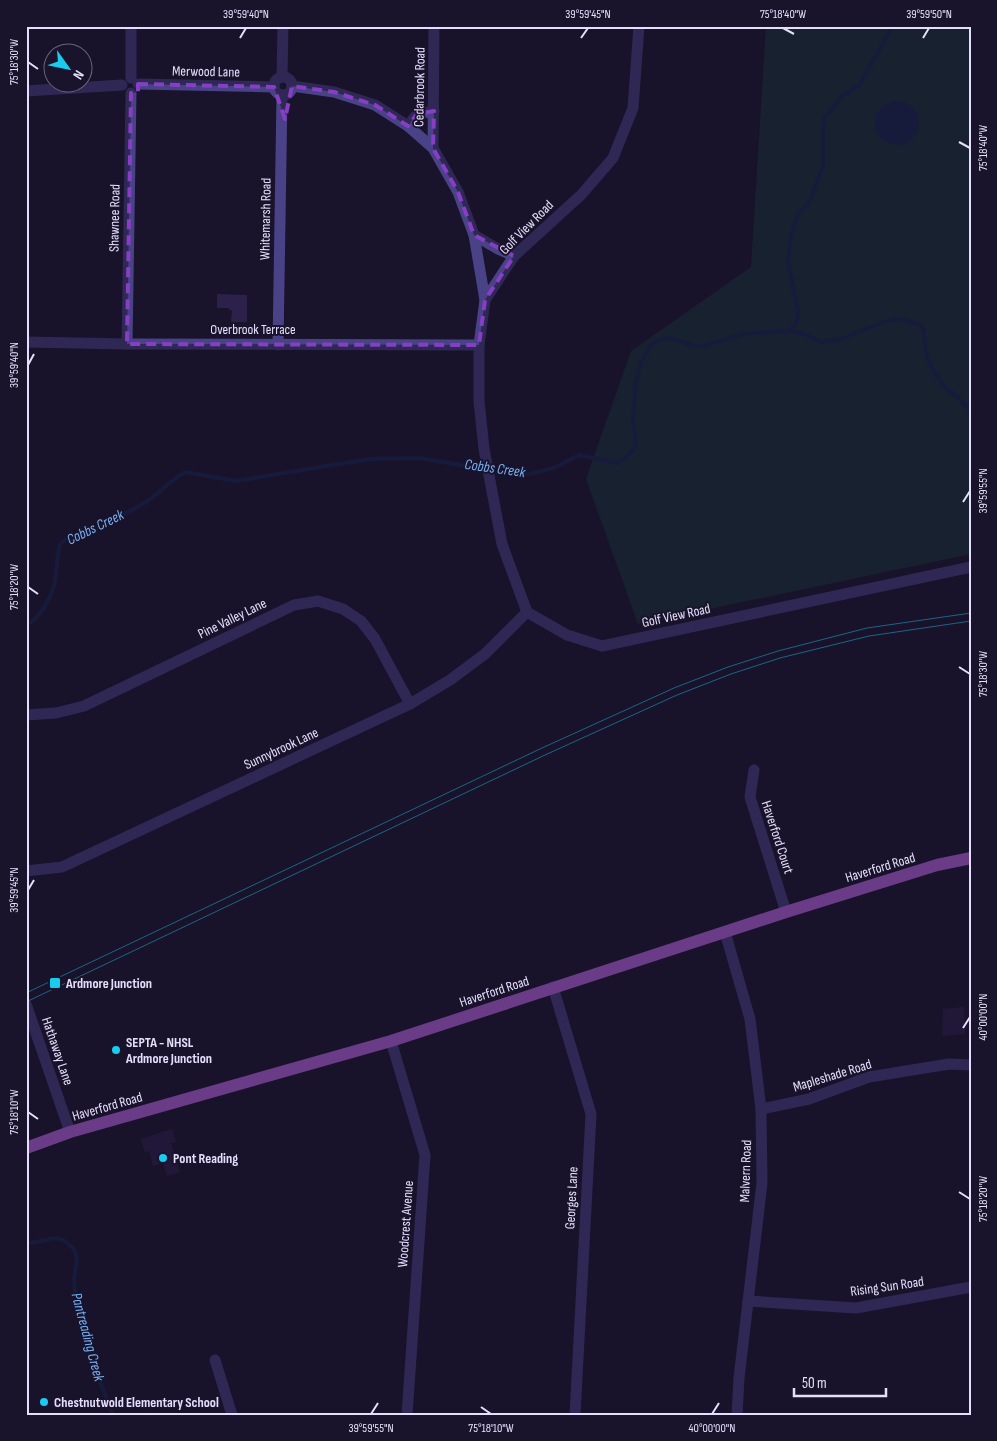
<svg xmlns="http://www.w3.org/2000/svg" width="997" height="1441" viewBox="0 0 997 1441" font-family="'Sofia Sans Condensed',sans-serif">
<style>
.green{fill:#173334}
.water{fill:#13264f}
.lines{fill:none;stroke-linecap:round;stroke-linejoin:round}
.stream{stroke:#13264f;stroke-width:4}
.building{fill:#2c214a}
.minor{stroke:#494286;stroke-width:11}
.primary{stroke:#cc6ef5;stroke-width:12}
.tram{stroke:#19cbef;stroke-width:1}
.marked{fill:none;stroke:#863ec5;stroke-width:4;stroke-dasharray:10 6;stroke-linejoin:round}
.ticks{fill:none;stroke:#e5dffd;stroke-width:2}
.poi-dot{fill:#19cbef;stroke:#19132b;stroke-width:2}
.labels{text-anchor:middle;stroke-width:4;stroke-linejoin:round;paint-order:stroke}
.street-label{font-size:14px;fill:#e5dffd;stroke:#19132b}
.poi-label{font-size:14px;font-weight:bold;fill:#e5dffd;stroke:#19132b;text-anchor:start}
.water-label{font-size:15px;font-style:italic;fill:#75b1f5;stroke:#19132b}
.neatline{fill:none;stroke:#e5dffd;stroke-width:2}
.ticks-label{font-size:12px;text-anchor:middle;fill:#e5dffd}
</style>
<rect width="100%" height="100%" fill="#19132b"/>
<path class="green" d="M766 26H971V554L638 624 586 479 631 351 751 267Z"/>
<circle class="water" cx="897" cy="123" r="22"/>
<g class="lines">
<g class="stream">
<path d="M789 331C796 325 798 321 798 312L788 261 791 235 799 212 808 205 823 167V132L824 118 843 96 859 85 893 26"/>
<path d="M26 625C40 619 53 595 55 580 57 568 57 556 60 544 73 533 91 531 107 524 118 518 130 511 141 505 158 496 169 481 185 472L236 481 369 459 420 458 501 472 530 474 554 468 579 455 616 463 624 459 632 451 636 444 633 421 636 381 641 363 650 346 657 341 669 338 696 346H704L742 334 789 331 804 334 821 342 841 339 886 321 899 319 919 324 924 329C923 348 929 366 940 381 949 393 963 399 971 412"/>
<path d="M26 1244 56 1238 65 1241 73 1248 77 1257 74 1281 76 1303 97 1374 113 1415"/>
</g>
</g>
<g class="building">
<path d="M217 294 247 295V322H231L232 310H229V308H217Z"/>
<path d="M964 1007 965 1034 942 1036 943 1009Z"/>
<path d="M172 1129 176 1142 171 1143 180 1172 167 1176 163 1163 153 1166 149 1151 145 1152 141 1139Z"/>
</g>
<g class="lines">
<g class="minor">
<path d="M639 26 633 108 613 158 581 195 514 256 485 300 479 345V401L484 449 502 544 527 612 567 635 602 646 971 567"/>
<path d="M282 77 283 26"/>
<circle cx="283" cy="86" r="9"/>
<path d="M131 78V26"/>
<path d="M138 84 274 87"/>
<path d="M292 86 334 92 375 105 408 126 433 148 458 192 474 235 485 300"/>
<path d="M26 91 122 85"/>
<path d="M408 126 417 114 434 111"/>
<path d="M433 148 434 26"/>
<path d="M474 235 498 249 514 256"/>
<path d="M26 342 127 344 479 345"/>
<path d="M127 344 131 93"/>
<path d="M278 345 282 95"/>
<path d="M26 715 56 713 84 706 294 605 318 601 343 609 361 621 375 639 410 704"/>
<path d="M754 770 750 797 786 912"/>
<path d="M26 871 62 867 410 704 450 680 485 654 527 612"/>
<path d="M725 932 750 1019 761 1109 762 1183 739 1378 737 1415"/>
<path d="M553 987 591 1114 575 1415"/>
<path d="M26 1004 70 1132"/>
<path d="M391 1041 425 1155 407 1415"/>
<path d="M761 1109 809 1099 869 1077 949 1064 971 1065"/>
<path d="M748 1301 856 1308 971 1287"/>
<path d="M215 1360 232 1415"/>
</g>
<path class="primary" d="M26 1148 70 1132 391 1041 786 912 937 865 971 858"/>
<g class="tram">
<path d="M26 993 542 748 674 688 728 667 778 651 867 628 971 613"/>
<path d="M26 1002 545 755 677 695 731 674 780 658 869 636 971 621"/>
</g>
</g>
<path d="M0 0H997V1441H0ZM138 84 274 87 285 119 292 86 334 92 375 105 408 126 417 114 434 111 433 148 458 192 474 235 514 256 485 300 479 345 127 344 131 93 138 92Z" fill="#19132b" fill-opacity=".55" fill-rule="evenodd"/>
<path class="marked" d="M138 84 274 87 285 119 292 86 334 92 375 105 408 126 417 114 434 111 433 148 458 192 474 235 514 256 485 300 479 345 127 344 131 93 138 92Z"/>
<path class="ticks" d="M783 28 794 34M240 38 246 28M581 38 588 28M923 38 929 28M28 62 38 69M959 142 970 148M28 365 34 354M963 502 970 491M28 587 38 594M959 667 970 674M28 890 34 880M963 1028 970 1017M28 1112 38 1119M959 1192 970 1199M481 1407 491 1414M371 1414 378 1403M712 1414 719 1403"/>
<g class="poi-dot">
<rect x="49" y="977" width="12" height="12" rx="2.5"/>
<circle cx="116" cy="1050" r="5"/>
<circle cx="163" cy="1158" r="5"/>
<circle cx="44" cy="1402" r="5"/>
</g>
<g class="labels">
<g class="street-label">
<text transform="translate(206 71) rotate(1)" y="5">Merwood Lane</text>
<text transform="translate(419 87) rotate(-89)" y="5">Cedarbrook Road</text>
<text transform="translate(114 218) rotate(-89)" y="5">Shawnee Road</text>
<text transform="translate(265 219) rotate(-89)" y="5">Whitemarsh Road</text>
<text transform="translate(526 227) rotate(-45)" y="5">Golf View Road</text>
<text x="253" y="334">Overbrook Terrace</text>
<text transform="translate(676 615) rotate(-12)" y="5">Golf View Road</text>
<text transform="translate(232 618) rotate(-26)" y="5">Pine Valley Lane</text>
<text transform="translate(281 748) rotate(-25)" y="5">Sunnybrook Lane</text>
<text transform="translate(778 837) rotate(72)" y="5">Haverford Court</text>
<text transform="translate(880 867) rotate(-17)" y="5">Haverford Road</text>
<text transform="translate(494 991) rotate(-18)" y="5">Haverford Road</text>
<text transform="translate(58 1051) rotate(71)" y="5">Hathaway Lane</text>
<text transform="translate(832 1075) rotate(-17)" y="5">Mapleshade Road</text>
<text transform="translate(107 1106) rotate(-16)" y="5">Haverford Road</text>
<text transform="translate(745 1171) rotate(-88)" y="5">Malvern Road</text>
<text transform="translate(571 1198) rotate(-87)" y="5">Georges Lane</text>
<text transform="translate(405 1224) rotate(-86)" y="5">Woodcrest Avenue</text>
<text transform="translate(887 1286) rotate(-8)" y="5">Rising Sun Road</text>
</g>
<g class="poi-label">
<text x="66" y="988">Ardmore Junction</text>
<text x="126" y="1047">SEPTA - NHSL<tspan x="126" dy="16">Ardmore Junction</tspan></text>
<text x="173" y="1163">Pont Reading</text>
<text x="54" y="1407">Chestnutwold Elementary School</text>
</g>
<g class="water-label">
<text transform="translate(495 468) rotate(8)" y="5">Cobbs Creek</text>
<text transform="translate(95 527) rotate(-26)" y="5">Cobbs Creek</text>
<text transform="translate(88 1337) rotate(75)" y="5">Pantreading Creek</text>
</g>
</g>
<rect width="997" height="1441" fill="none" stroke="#19132b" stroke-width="55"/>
<g transform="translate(68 68) rotate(123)"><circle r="24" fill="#19132b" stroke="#6b657f"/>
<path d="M0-4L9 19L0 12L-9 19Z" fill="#19cbef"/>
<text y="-8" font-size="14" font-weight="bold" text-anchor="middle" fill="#e5dffd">N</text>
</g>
<path d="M794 1388v8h92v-8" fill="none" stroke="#e5dffd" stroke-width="2.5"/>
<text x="802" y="1388" font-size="15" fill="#e5dffd" stroke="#19132b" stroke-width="4" paint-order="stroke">50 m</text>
<rect x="28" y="28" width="942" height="1386" class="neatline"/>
<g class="ticks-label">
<text x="246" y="18">39°59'40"N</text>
<text x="588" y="18">39°59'45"N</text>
<text x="783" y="18">75°18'40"W</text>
<text x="929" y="18">39°59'50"N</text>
<text transform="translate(14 62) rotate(-90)" y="4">75°18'30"W</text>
<text transform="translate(983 148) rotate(-90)" y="4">75°18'40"W</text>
<text transform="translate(14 365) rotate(-90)" y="4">39°59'40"N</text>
<text transform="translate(983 491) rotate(-90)" y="4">39°59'55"N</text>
<text transform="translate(14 587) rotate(-90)" y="4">75°18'20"W</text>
<text transform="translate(983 674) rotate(-90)" y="4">75°18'30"W</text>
<text transform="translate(14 890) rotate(-90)" y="4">39°59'45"N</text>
<text transform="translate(983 1017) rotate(-90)" y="4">40°00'00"N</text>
<text transform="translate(14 1112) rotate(-90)" y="4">75°18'10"W</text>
<text transform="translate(983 1199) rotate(-90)" y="4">75°18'20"W</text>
<text x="371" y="1432">39°59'55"N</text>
<text x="491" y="1432">75°18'10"W</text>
<text x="712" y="1432">40°00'00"N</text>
</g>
</svg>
